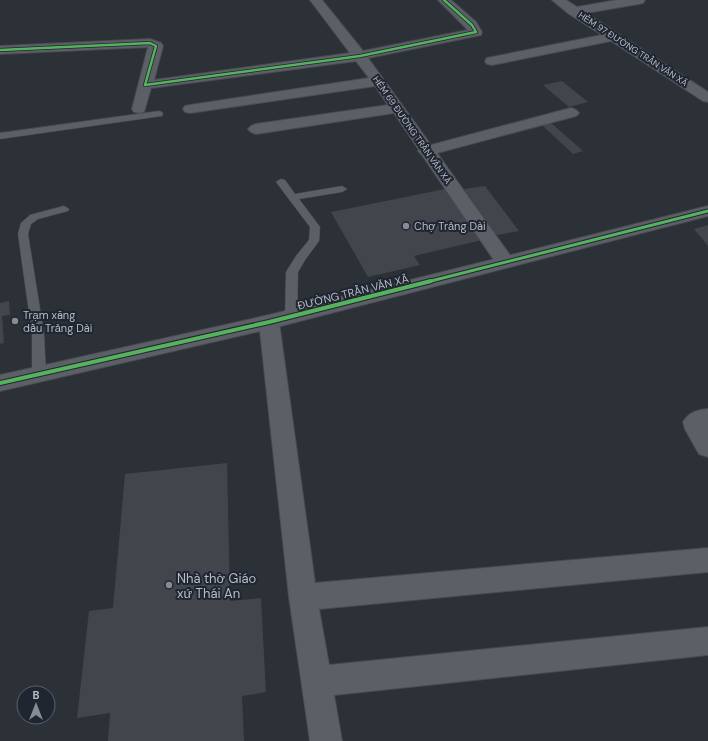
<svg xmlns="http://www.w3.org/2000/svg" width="708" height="741" viewBox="0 0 708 741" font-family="'DM Sans',sans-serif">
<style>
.building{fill:#42464c}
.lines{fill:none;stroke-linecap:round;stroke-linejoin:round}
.service-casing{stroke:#484b50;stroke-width:1}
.minor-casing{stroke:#484b50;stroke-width:2}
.tertiary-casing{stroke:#484b50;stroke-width:2}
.service{fill:#5c5f65;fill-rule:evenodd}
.minor{fill:#5c5f65;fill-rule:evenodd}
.tertiary{fill:#5c5f65;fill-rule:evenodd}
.cycleway-far2-casing{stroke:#202631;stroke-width:4}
.cycleway-far1-casing{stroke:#202631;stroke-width:5}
.cycleway-casing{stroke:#202631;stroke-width:6}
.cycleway-far2{stroke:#56b35d;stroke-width:2.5}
.cycleway-far1{stroke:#56b35d;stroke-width:3}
.cycleway{stroke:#56b35d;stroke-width:4}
.poi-dot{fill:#868b95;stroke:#202631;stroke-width:1.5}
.labels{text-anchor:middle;stroke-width:4;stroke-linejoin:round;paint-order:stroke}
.far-street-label{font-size:9px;fill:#b7bcc7;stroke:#202631}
.poi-label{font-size:11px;fill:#b7bcc7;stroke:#202631;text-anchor:start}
.street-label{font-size:11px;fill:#b7bcc7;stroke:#202631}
.near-poi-label{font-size:13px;fill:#b7bcc7;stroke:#202631;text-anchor:start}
</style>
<rect width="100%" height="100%" fill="#2c3037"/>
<g class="building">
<path d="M562 81 588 102 569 107 543 85Z"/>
<path d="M550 122 583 151 573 154 541 124Z"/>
<path d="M485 186 519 231 492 236 480 220 485 219 464 189Z"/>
<path d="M445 189 482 240 414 256 420 265 368 277 331 212Z"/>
<path d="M708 225V246L694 229Z"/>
<path d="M9 301 10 315 2 316 4 343 0 344V303Z"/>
<path d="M227 463 230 601 261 598 266 692 242 696 244 741H108L110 713 77 718 89 611 113 608 125 474Z"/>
</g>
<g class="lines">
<defs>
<g id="service">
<path d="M159 111 162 112 163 114 162 116 0 139V133Z"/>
<path d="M281 179 285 180 295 194 342 186 347 189 342 192 299 199 320 227 319 241 305 260 298 272 297 317 295 320 291 321 287 320 285 317 286 272 296 256 309 240 310 227 276 182Z"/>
<path d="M64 206 69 209 68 211 38 219 31 224 28 234 44 334 46 374 44 377 39 379 34 377 32 374V334L18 234 21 223 30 215Z"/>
</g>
<g id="minor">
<path d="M310 0H322L363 51 468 30 438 0H451L476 22 482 32 481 35 368 58 431 145 571 108 576 110 579 113 576 116 437 153 512 258 515 262 512 266 505 268 498 266 422 155 418 151 419 150 394 113 256 134 251 132 248 129 251 126 256 124 388 105 375 86 190 113 185 112 183 109 185 106 190 105 369 78 356 61 151 88 144 112 139 113 134 112 132 109 148 47 0 54V46L150 39 161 43 163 46 154 80 350 53Z"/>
<path d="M552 0H566L577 7 617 0H645L643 3 639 4 586 13 708 92V102L703 101 611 41 492 65 487 64 485 61 487 58 602 35 569 14Z"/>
<path d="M269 315 276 317 279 322 315 583 708 548V572L319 609 329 665 708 627V655L334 695 342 741H310L289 597 259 322 262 317Z"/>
<path d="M708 409V457L699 454 685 429 683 422C689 412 697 410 708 409Z"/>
</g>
<path id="tertiary" d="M708 206V216L269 329 0 391V375L269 315Z"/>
</defs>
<use href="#service" class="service-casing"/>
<use href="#minor" class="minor-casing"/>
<use href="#tertiary" class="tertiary-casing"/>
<use href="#service" class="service"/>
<use href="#minor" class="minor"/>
<use href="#tertiary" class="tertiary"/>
<defs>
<path id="cycleway-far2" d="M0 50 150 43 156 46 145 85 360 56 476 32 472 25 444 0"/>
<path id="cycleway-far1" d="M427 282 708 211"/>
<path id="cycleway" d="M0 383 269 322 431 281"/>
</defs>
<use href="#cycleway-far2" class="cycleway-far2-casing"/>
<use href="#cycleway-far1" class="cycleway-far1-casing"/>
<use href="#cycleway" class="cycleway-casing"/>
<use href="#cycleway-far2" class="cycleway-far2"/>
<use href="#cycleway-far1" class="cycleway-far1"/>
<use href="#cycleway" class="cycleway"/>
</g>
<g class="poi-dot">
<circle cx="406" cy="226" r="4"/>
<circle cx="15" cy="321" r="4"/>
<circle cx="169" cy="585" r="4"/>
</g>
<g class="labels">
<g class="far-street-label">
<text transform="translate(633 49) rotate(33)" y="3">HẺM 97 ĐƯỜNG TRẦN VĂN XÃ</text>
<text transform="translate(412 130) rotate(55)" y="3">HẺM 69 ĐƯỜNG TRẦN VĂN XÃ</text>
</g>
<g class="poi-label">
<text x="414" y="230">Chợ Trảng Dài</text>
<text x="23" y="319">Trạm xăng<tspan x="23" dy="13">dầu Trảng Dài</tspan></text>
</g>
<g class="street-label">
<text transform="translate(353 292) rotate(-14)" y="4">ĐƯỜNG TRẦN VĂN XÃ</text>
</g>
<g class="near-poi-label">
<text x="177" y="583">Nhà thờ Giáo<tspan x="177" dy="15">xứ Thái An</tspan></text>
</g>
</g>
<g transform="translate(36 705)"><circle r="19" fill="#202631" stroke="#5c626d"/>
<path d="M0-3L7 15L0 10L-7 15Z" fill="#868b95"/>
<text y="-6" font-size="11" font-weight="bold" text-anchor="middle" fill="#b7bcc7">B</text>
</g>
</svg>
